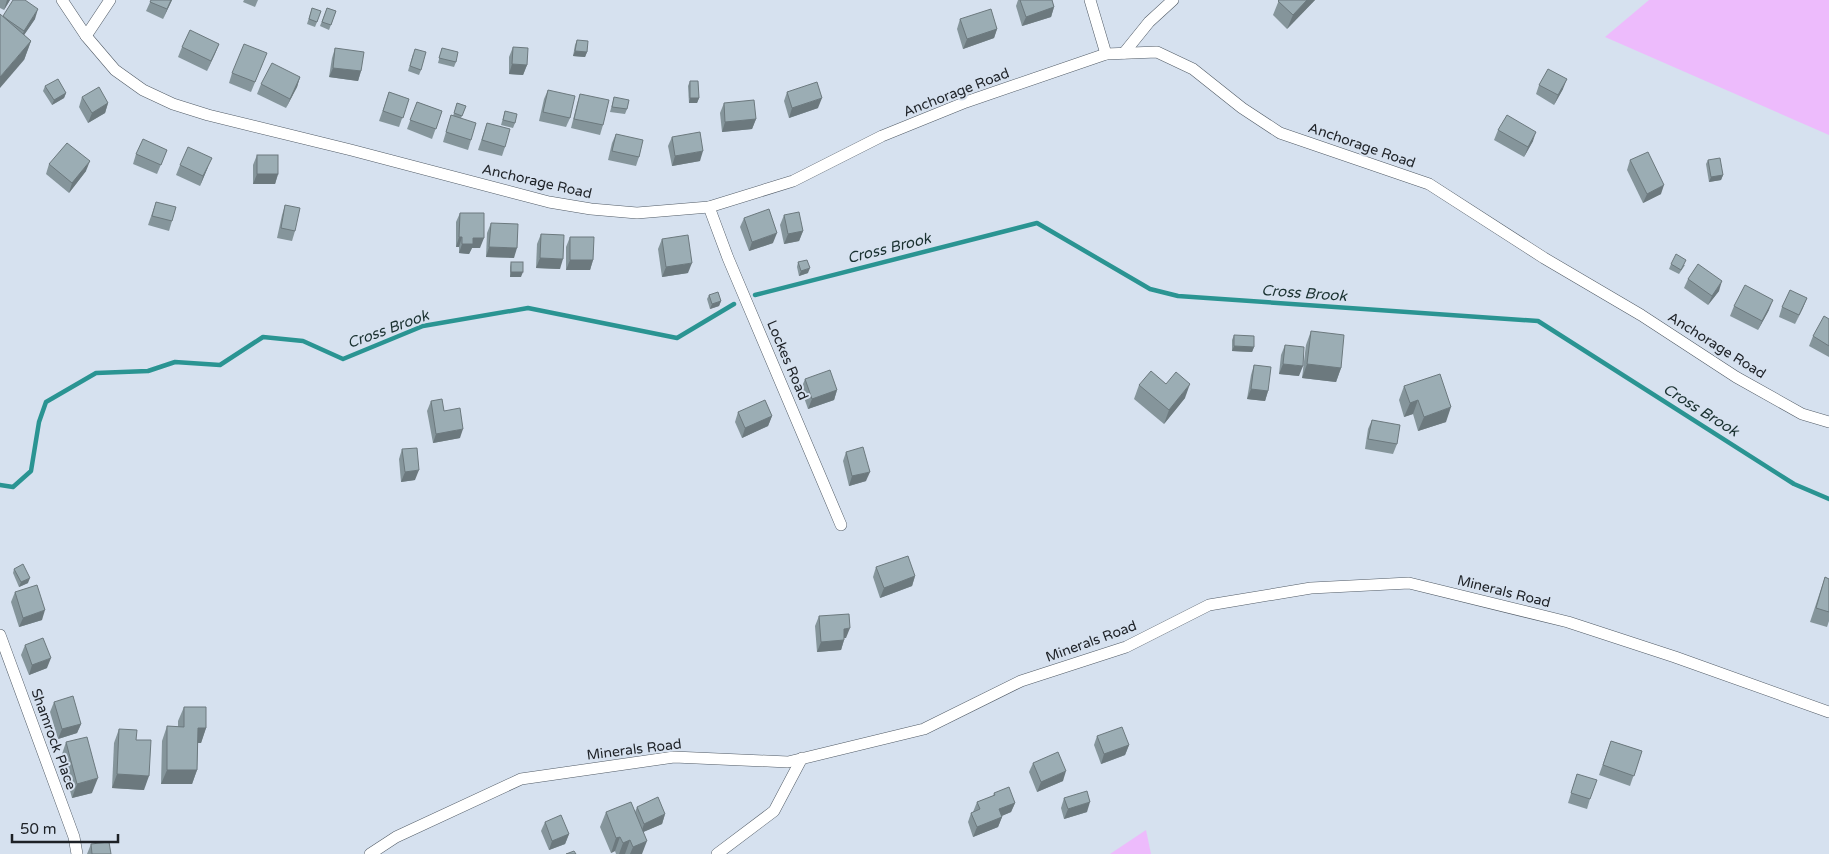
<svg xmlns="http://www.w3.org/2000/svg" width="1829" height="854" viewBox="0 0 1829 854" font-family="'Varela Round',sans-serif">
<style>
.green{fill:#edbbfc}
.lines{fill:none;stroke-linecap:round;stroke-linejoin:round}
.stream{stroke:#2a9492;stroke-width:4.5}
.minor-casing{stroke:#515b66;stroke-width:12}
.minor{stroke:#fff;stroke-width:11}
.wall{fill:#85959b}
.shaded-wall{fill:#6c797e}
.building{fill:#9badb4;stroke:#6c797e}
.labels{text-anchor:middle;stroke-width:4;stroke-linejoin:round;paint-order:stroke}
.street-label{font-size:14px;fill:#1d2126;stroke:#d6e1ef}
.water-label{font-size:15px;font-style:italic;fill:#1a3130;stroke:#d6e1ef}
</style>
<rect width="100%" height="100%" fill="#d6e1ef"/>
<g class="green">
<path d="M1649 0H1829V135L1605 37Z"/>
<path d="M1146 830 1151 854H1110Z"/>
</g>
<g class="lines">
<g class="stream">
<path d="M755 295 1037 223 1150 289 1178 296 1538 321 1794 484 1829 499"/>
<path d="M0 485 13 487 31 471 39 422 46 402 96 373 148 371 175 362 220 365 263 337 303 341 343 359 423 326 528 308 677 338 734 304"/>
</g>
<defs>
<g id="minor">
<path d="M62 0 86 36 115 70 143 90 173 104 208 115 351 150 549 202 591 209 637 213 709 207 793 181 882 136 966 102 1106 54 1157 52 1193 69 1242 108 1280 133 1429 184 1544 258 1641 315 1736 377 1802 414 1829 422"/>
<path d="M1090 0 1106 54"/>
<path d="M86 36 110 0"/>
<path d="M1124 53 1149 22 1173 0"/>
<path d="M709 207 728 258 841 525"/>
<path d="M0 635 74 837 77 854"/>
<path d="M370 854 396 837 521 779 674 757 788 762 924 729 1021 681 1126 647 1209 605 1311 588 1409 583 1568 622 1675 657 1829 712"/>
<path d="M717 854 774 811 802 758"/>
</g>
</defs>
<use href="#minor" class="minor-casing"/>
<use href="#minor" class="minor"/>
</g>
<g class="wall">
<path d="M0 0H10L4 10 0 8Z"/>
<path d="M151 0H172L163 19 146 11Z"/>
<path d="M244 0H258L255 7 243 2Z"/>
<path d="M1018 0H1052L1054 7 1051 17 1022 26 1016 6Z"/>
<path d="M1279 0H1315L1287 29 1273 15Z"/>
<path d="M312 8 317 22 315 27 307 24Z"/>
<path d="M327 8 336 11 329 30 320 26Z"/>
<path d="M3 16 35 19 24 35 31 41 24 60Z"/>
<path d="M960 19 997 29 994 38 963 49 957 29Z"/>
<path d="M577 40 587 52 585 57 573 56 575 45Z"/>
<path d="M219 44 207 71 178 57 182 47Z"/>
<path d="M513 47 527 65 523 75 509 74V57Z"/>
<path d="M335 48 361 71 358 81 329 77 332 58Z"/>
<path d="M442 48 456 62 454 67 438 63Z"/>
<path d="M413 54 421 70 419 75 408 71Z"/>
<path d="M263 63 251 92 229 83 232 73Z"/>
<path d="M300 77 297 87 286 108 257 94 261 84Z"/>
<path d="M690 81 699 98 697 103H689L688 86Z"/>
<path d="M1539 85 1563 89 1554 105 1536 94Z"/>
<path d="M45 86 66 93 64 98 52 105 43 91Z"/>
<path d="M548 90 570 118 566 127 539 121 544 99Z"/>
<path d="M389 92 409 99 399 127 379 121Z"/>
<path d="M787 92 818 108 789 118 784 101Z"/>
<path d="M580 94 603 125 600 135 571 128 577 104Z"/>
<path d="M82 97 108 103 105 113 88 123 79 107Z"/>
<path d="M614 97 627 109 625 114 610 112Z"/>
<path d="M417 102 442 111 432 139 407 129Z"/>
<path d="M457 103 466 106 461 118 471 140 468 150 443 142 451 115 453 116Z"/>
<path d="M724 103 756 119 752 129 722 132 720 113Z"/>
<path d="M505 111 515 123 513 128 501 125Z"/>
<path d="M487 123 505 147 502 156 478 150Z"/>
<path d="M1498 130 1533 141 1524 157 1494 140Z"/>
<path d="M616 134 639 157 636 166 608 160 612 143Z"/>
<path d="M672 137 700 161 672 166 668 146Z"/>
<path d="M167 150 157 174 133 164 136 154Z"/>
<path d="M257 155 278 174 275 184H253V165Z"/>
<path d="M1630 160 1661 194 1643 203 1627 170Z"/>
<path d="M1708 160 1723 175 1721 180 1709 182 1706 164Z"/>
<path d="M49 164 86 171 69 193 46 174Z"/>
<path d="M180 165 208 167 200 186 176 175Z"/>
<path d="M156 202 172 221 169 231 148 225Z"/>
<path d="M285 205 295 231 292 241 277 238 282 215Z"/>
<path d="M460 213 480 248H472L469 254 459 253V247H456V222Z"/>
<path d="M784 215 803 231 799 241 784 244 780 225Z"/>
<path d="M744 218 773 243 749 251 740 227Z"/>
<path d="M491 223 514 258 486 257 487 233Z"/>
<path d="M541 234 560 269 536 268 537 244Z"/>
<path d="M570 237 593 260 590 270H566V247Z"/>
<path d="M662 239 688 273 662 277 658 249Z"/>
<path d="M511 262 521 277H510V267Z"/>
<path d="M798 262 808 273 799 276 797 267Z"/>
<path d="M1671 264 1685 265 1679 274 1669 269Z"/>
<path d="M1688 279 1719 291 1708 305 1684 288Z"/>
<path d="M709 295 721 301 719 306 710 309 707 299Z"/>
<path d="M1807 298 1795 324 1779 317 1782 307Z"/>
<path d="M1734 306 1769 310 1758 330 1730 316Z"/>
<path d="M1829 319V357L1809 346 1813 336Z"/>
<path d="M1311 331 1341 368 1336 382 1302 378 1306 345Z"/>
<path d="M1234 335 1254 347 1252 352 1232 351V340Z"/>
<path d="M1285 345 1299 376 1279 374 1281 355Z"/>
<path d="M1254 365 1268 391 1265 401 1247 399 1251 375Z"/>
<path d="M805 379 837 390 834 400 808 409 801 389Z"/>
<path d="M1139 385 1185 398 1164 424 1134 399Z"/>
<path d="M1404 386 1446 422 1418 431 1413 414 1404 417 1399 400Z"/>
<path d="M431 401 444 411 460 438 433 443 427 411Z"/>
<path d="M738 412 772 416 768 426 742 438 735 422Z"/>
<path d="M1372 420 1397 444 1393 454 1365 449 1368 429Z"/>
<path d="M402 449 415 480 401 482 399 459Z"/>
<path d="M846 452 866 481 849 486 843 461Z"/>
<path d="M876 567 915 576 912 586 880 598 873 577Z"/>
<path d="M14 569 28 583 19 587 13 573Z"/>
<path d="M1825 577 1829 579V621L1827 627 1810 622Z"/>
<path d="M15 592 42 620 19 627 11 602Z"/>
<path d="M819 616 846 638H844V640L841 650 817 652 815 626Z"/>
<path d="M25 645 47 668 29 675 21 655Z"/>
<path d="M54 702 81 724 77 733 58 739 50 712Z"/>
<path d="M184 707 206 728 201 743H198L197 770 192 784H161L162 741 167 726 178 727V721Z"/>
<path d="M119 729 136 740 144 790 112 788 114 743Z"/>
<path d="M1097 736 1129 745 1125 755 1101 764 1094 745Z"/>
<path d="M1611 741 1642 751 1630 786 1599 775Z"/>
<path d="M66 742 92 793 72 798 61 757Z"/>
<path d="M1033 763 1063 781 1037 792 1029 772Z"/>
<path d="M1577 774 1590 799 1587 809 1568 803Z"/>
<path d="M994 793 1015 803 1011 812 1001 816 1002 817 998 827 973 837 968 822 971 813 973 812 977 802 993 796Z"/>
<path d="M1064 798 1087 812 1064 819 1061 808Z"/>
<path d="M637 807 665 814 662 824 643 832 642 854H616L615 851 611 853 600 827 606 812H635Z"/>
<path d="M545 822 569 834 565 844 549 850 541 831Z"/>
<path d="M91 844 111 854H87Z"/>
</g>
<g class="shaded-wall">
<path d="M7 0H10L4 10Z"/>
<path d="M171 0H172L163 19 167 9Z"/>
<path d="M1307 0H1315L1287 29 1293 15Z"/>
<path d="M1054 7 1051 17 1022 26 1026 17Z"/>
<path d="M38 9 35 19 20 41 24 31Z"/>
<path d="M997 29 994 38 963 49 967 39Z"/>
<path d="M31 41 24 60 0 88V77Z"/>
<path d="M219 44 215 54 207 71 211 61Z"/>
<path d="M575 51 587 52 585 57 573 56Z"/>
<path d="M512 64 527 65 523 75 509 74Z"/>
<path d="M333 68 361 71 358 81 329 77Z"/>
<path d="M300 77 297 87 286 108 290 99Z"/>
<path d="M1567 79 1563 89 1554 105 1558 95Z"/>
<path d="M66 93 64 98 52 105 54 100Z"/>
<path d="M690 98H699L697 103H689Z"/>
<path d="M822 98 818 108 789 118 792 108Z"/>
<path d="M108 103 105 113 88 123 92 113Z"/>
<path d="M756 119 752 129 722 132 725 122Z"/>
<path d="M1536 132 1533 141 1524 157 1528 147Z"/>
<path d="M703 151 700 161 672 166 675 156Z"/>
<path d="M212 158 208 167 200 186 203 176Z"/>
<path d="M90 161 86 171 69 193 72 183Z"/>
<path d="M257 174H278L275 184H253Z"/>
<path d="M1723 175 1721 180 1709 182 1711 177Z"/>
<path d="M1664 185 1661 194 1643 203 1647 194Z"/>
<path d="M803 231 799 241 784 244 788 234Z"/>
<path d="M777 233 773 243 749 251 752 242Z"/>
<path d="M459 237H462L459 247H456Z"/>
<path d="M473 238H484L480 248H472L469 254 459 253 462 244Z"/>
<path d="M489 247 517 248 514 258 486 257Z"/>
<path d="M540 258 563 259 560 269 536 268Z"/>
<path d="M570 260H593L590 270H566Z"/>
<path d="M692 263 688 273 662 277 666 267Z"/>
<path d="M810 268 808 273 799 276 801 271Z"/>
<path d="M511 272H523L521 277H510Z"/>
<path d="M1722 281 1719 291 1708 305 1712 296Z"/>
<path d="M1807 298 1803 308 1795 324 1799 315Z"/>
<path d="M1773 300 1769 310 1758 330 1762 321Z"/>
<path d="M721 301 719 306 710 309 712 304Z"/>
<path d="M1234 346 1254 347 1252 352 1232 351Z"/>
<path d="M1283 364 1303 366 1299 376 1279 374Z"/>
<path d="M1307 364 1341 368 1336 382 1302 378Z"/>
<path d="M1190 384 1185 398 1164 424 1169 410Z"/>
<path d="M1251 389 1268 391 1265 401 1247 399Z"/>
<path d="M837 390 834 400 808 409 812 399Z"/>
<path d="M1418 400 1413 414 1404 417 1410 403Z"/>
<path d="M1451 407 1446 422 1418 431 1424 417Z"/>
<path d="M772 416 768 426 742 438 745 428Z"/>
<path d="M463 429 460 438 433 443 436 434Z"/>
<path d="M419 470 415 480 401 482 405 472Z"/>
<path d="M870 472 866 481 849 486 852 476Z"/>
<path d="M915 576 912 586 880 598 884 588Z"/>
<path d="M30 578 28 583 19 587 21 582Z"/>
<path d="M45 610 42 620 19 627 23 618Z"/>
<path d="M850 628 846 638H840L844 629Z"/>
<path d="M844 640 841 650 817 652 821 642Z"/>
<path d="M51 658 47 668 29 675 32 665Z"/>
<path d="M81 724 77 733 58 739 62 729Z"/>
<path d="M198 728H206L201 743H192Z"/>
<path d="M1129 745 1125 755 1101 764 1104 754Z"/>
<path d="M167 770H197L192 784H161Z"/>
<path d="M1066 771 1063 781 1037 792 1041 782Z"/>
<path d="M117 774 149 776 144 790 112 788Z"/>
<path d="M98 778 92 793 72 798 77 784Z"/>
<path d="M1090 802 1087 812 1064 819 1068 809Z"/>
<path d="M1015 803 1011 812 995 819 999 809Z"/>
<path d="M665 814 662 824 641 833 644 824Z"/>
<path d="M1002 817 998 827 973 837 977 827Z"/>
<path d="M569 834 565 844 549 850 552 841Z"/>
<path d="M620 837 615 851 611 853 616 838Z"/>
<path d="M630 840 625 854H619L623 843Z"/>
<path d="M647 841 642 854H630L633 847Z"/>
</g>
<g class="building">
<path d="M13 0H25L38 9 24 31 8 20 3 16Z"/>
<path d="M151 0H171L167 9 150 2Z"/>
<path d="M1020 0H1052L1054 7 1026 17Z"/>
<path d="M1279 0H1307L1293 15 1278 1Z"/>
<path d="M312 8 321 11 317 22 309 19Z"/>
<path d="M327 8 336 11 331 25 322 22Z"/>
<path d="M991 9 997 29 967 39 960 19Z"/>
<path d="M0 14 31 41 0 77Z"/>
<path d="M190 30 219 44 211 61 182 47Z"/>
<path d="M577 40 588 41 587 52 575 51Z"/>
<path d="M244 44 267 53 255 82 232 73Z"/>
<path d="M513 47 528 48 527 65 512 64Z"/>
<path d="M335 48 364 52 361 71 333 68Z"/>
<path d="M442 48 458 52 456 62 439 58Z"/>
<path d="M415 49 426 52 421 70 410 66Z"/>
<path d="M272 63 300 77 290 99 261 84Z"/>
<path d="M1548 69 1567 79 1558 95 1539 85Z"/>
<path d="M58 79 66 93 54 100 45 86Z"/>
<path d="M690 81H698L699 98H690Z"/>
<path d="M817 82 822 98 792 108 787 92Z"/>
<path d="M99 87 108 103 92 113 82 97Z"/>
<path d="M548 90 575 96 570 118 543 112Z"/>
<path d="M389 92 409 99 403 118 383 111Z"/>
<path d="M580 94 609 100 603 125 574 119Z"/>
<path d="M614 97 629 100 627 109 612 107Z"/>
<path d="M754 100 756 119 725 122 724 103Z"/>
<path d="M417 102 442 111 436 129 410 120Z"/>
<path d="M457 103 466 106 462 116 454 113Z"/>
<path d="M505 111 517 114 515 123 503 120Z"/>
<path d="M451 115 476 123 471 140 446 132Z"/>
<path d="M1507 115 1536 132 1528 147 1498 130Z"/>
<path d="M487 123 510 129 505 147 482 140Z"/>
<path d="M700 132 703 151 675 156 672 137Z"/>
<path d="M616 134 643 140 639 157 612 151Z"/>
<path d="M143 139 167 150 161 165 136 154Z"/>
<path d="M67 143 90 161 72 183 49 164Z"/>
<path d="M188 147 212 158 203 176 180 165Z"/>
<path d="M1648 152 1664 185 1647 194 1630 160Z"/>
<rect x="257" y="155" width="21" height="19"/>
<path d="M1720 158 1723 175 1711 177 1708 160Z"/>
<path d="M156 202 176 207 172 221 152 216Z"/>
<path d="M285 205 300 208 295 231 281 228Z"/>
<path d="M769 209 777 233 752 242 744 218Z"/>
<path d="M799 212 803 231 788 234 784 215Z"/>
<path d="M460 213H484V238H473V244H462V237H459Z"/>
<path d="M491 223 518 224 517 248 489 247Z"/>
<path d="M541 234 564 235 563 259 540 258Z"/>
<path d="M688 235 692 263 666 267 662 239Z"/>
<path d="M570 237H594L593 260H570Z"/>
<path d="M1676 254 1686 260 1681 270 1671 264Z"/>
<path d="M807 260 810 268 801 271 798 262Z"/>
<rect x="511" y="262" width="12" height="10"/>
<path d="M1698 264 1722 281 1712 296 1688 279Z"/>
<path d="M1745 285 1773 300 1762 321 1734 306Z"/>
<path d="M1790 290 1807 298 1799 315 1782 307Z"/>
<path d="M718 292 721 301 712 304 709 295Z"/>
<path d="M1824 316 1829 319V346L1813 336Z"/>
<path d="M1311 331 1344 335 1341 368 1307 364Z"/>
<path d="M1234 335 1254 336V347L1234 346Z"/>
<path d="M1285 345 1304 347 1303 366 1283 364Z"/>
<path d="M1254 365 1271 367 1268 391 1251 389Z"/>
<path d="M830 370 837 390 812 399 805 379Z"/>
<path d="M1151 371 1166 384 1176 372 1190 384 1169 410 1139 385Z"/>
<path d="M1440 374 1451 407 1424 417 1418 400 1410 403 1404 386Z"/>
<path d="M442 399 444 411 460 408 463 429 436 434 431 401Z"/>
<path d="M765 400 772 416 745 428 738 412Z"/>
<path d="M1372 420 1400 425 1397 444 1368 439Z"/>
<path d="M863 447 870 472 852 476 846 452Z"/>
<path d="M417 448 419 470 405 472 402 449Z"/>
<path d="M908 556 915 576 884 588 876 567Z"/>
<path d="M23 564 30 578 21 582 14 569Z"/>
<path d="M1825 577 1829 579V612L1816 608Z"/>
<path d="M37 585 45 610 23 618 15 592Z"/>
<path d="M849 614 850 628 844 629V640L821 642 819 616Z"/>
<path d="M43 638 51 658 32 665 25 645Z"/>
<path d="M73 696 81 724 62 729 54 702Z"/>
<path d="M184 707H206V728H198L197 770H167V726L184 727Z"/>
<path d="M1122 727 1129 745 1104 754 1097 736Z"/>
<path d="M119 729 137 730 136 740H151L149 776 117 774Z"/>
<path d="M87 737 98 778 77 784 66 742Z"/>
<path d="M1611 741 1642 751 1634 776 1603 765Z"/>
<path d="M1058 752 1066 771 1041 782 1033 763Z"/>
<path d="M1577 774 1597 780 1590 799 1571 793Z"/>
<path d="M1009 787 1015 803 999 809 1002 817 977 827 971 813 980 809 977 802 995 795 994 793Z"/>
<path d="M1087 791 1090 802 1068 809 1064 798Z"/>
<path d="M658 797 665 814 644 824 637 807Z"/>
<path d="M631 802 647 841 633 847 630 840 623 843 620 837 616 838 606 812Z"/>
<path d="M561 815 569 834 552 841 545 822Z"/>
<path d="M109 842 111 854H92L91 844Z"/>
<path d="M574 851 576 854H566Z"/>
</g>
<g class="labels">
<g class="street-label">
<text transform="translate(956 92) rotate(-21)" y="5">Anchorage Road</text>
<text transform="translate(1362 145) rotate(19)" y="5">Anchorage Road</text>
<text transform="translate(537 181) rotate(13)" y="5">Anchorage Road</text>
<text transform="translate(1717 345) rotate(32)" y="5">Anchorage Road</text>
<text transform="translate(788 360) rotate(67)" y="5">Lockes Road</text>
<text transform="translate(1504 591) rotate(14)" y="5">Minerals Road</text>
<text transform="translate(1091 641) rotate(-20)" y="5">Minerals Road</text>
<text transform="translate(54 739) rotate(70)" y="5">Shamrock Place</text>
<text transform="translate(634 749) rotate(-7)" y="5">Minerals Road</text>
</g>
<g class="water-label">
<text transform="translate(889 248) rotate(-14)" y="5">Cross Brook</text>
<text transform="translate(1304 293) rotate(4)" y="5">Cross Brook</text>
<text transform="translate(388 329) rotate(-20)" y="5">Cross Brook</text>
<text transform="translate(1701 410) rotate(32)" y="5">Cross Brook</text>
</g>
</g>
<path d="M12 834v8h106v-8" fill="none" stroke="#1d2126" stroke-width="2.5"/>
<text x="20" y="834" font-size="15" fill="#1d2126" stroke="#d6e1ef" stroke-width="4" paint-order="stroke">50 m</text>
</svg>
